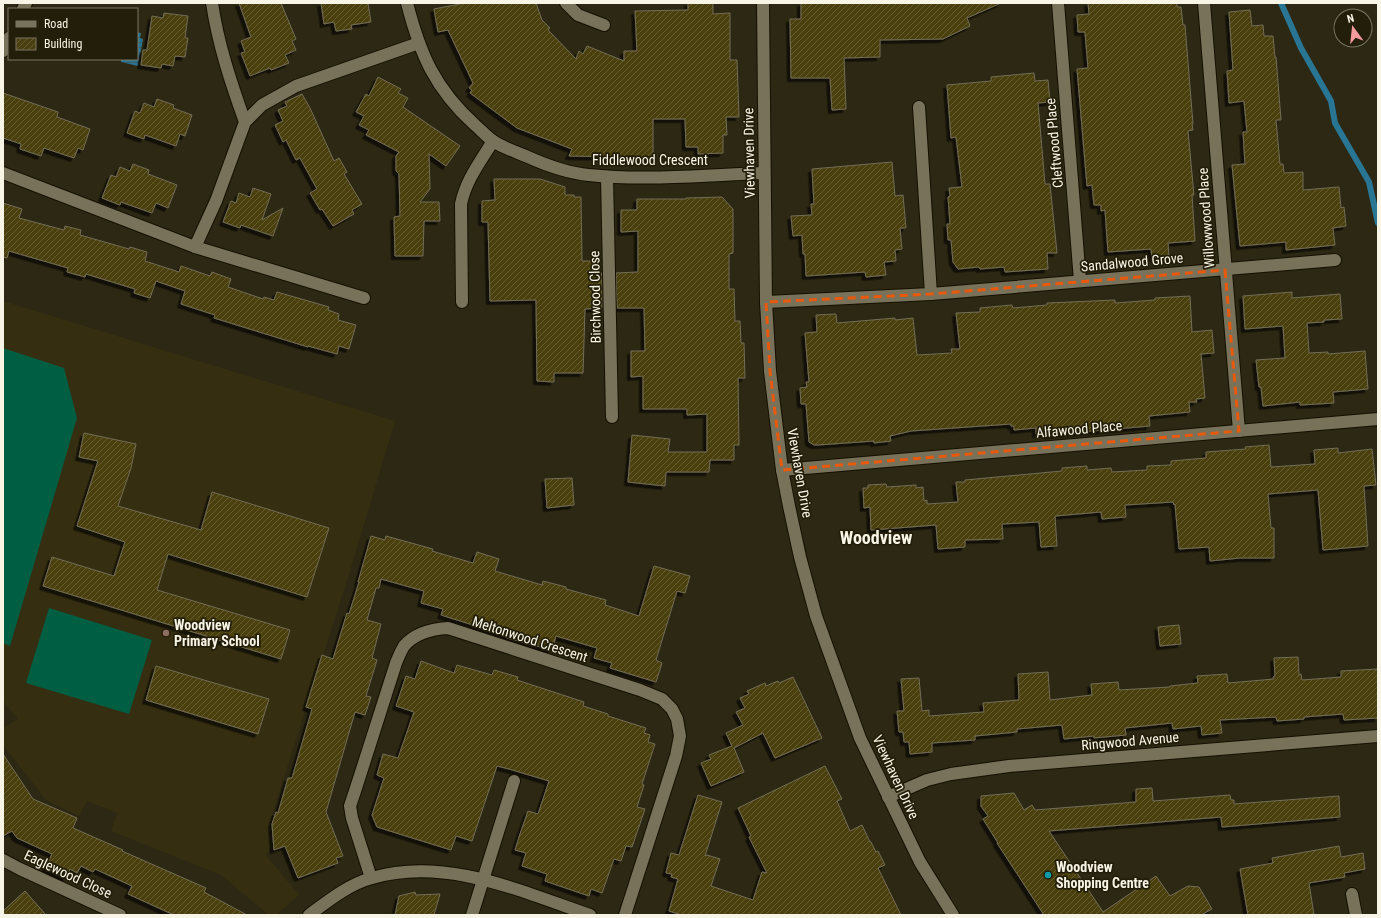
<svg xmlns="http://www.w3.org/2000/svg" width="1381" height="918" viewBox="0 0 1381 918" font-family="'Roboto Condensed',sans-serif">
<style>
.built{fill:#352e11}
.grass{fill:#005e42}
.water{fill:url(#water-rules)}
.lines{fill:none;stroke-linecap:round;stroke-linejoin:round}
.stream{stroke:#297594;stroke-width:6}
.building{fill:url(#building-hatch);stroke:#726d55;filter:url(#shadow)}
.minor-casing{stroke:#151000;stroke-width:14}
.minor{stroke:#78725a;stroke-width:12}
.marked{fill:none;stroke:#e8590c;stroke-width:3;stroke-dasharray:8 5;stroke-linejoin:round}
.education-dot{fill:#8d6e63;stroke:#231e09;stroke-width:1.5}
.culture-dot{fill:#0f9aa8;stroke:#231e09;stroke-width:1.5}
.labels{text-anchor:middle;stroke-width:3.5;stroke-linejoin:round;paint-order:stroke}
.street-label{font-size:14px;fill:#f8f5e7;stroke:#231e09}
.poi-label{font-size:14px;font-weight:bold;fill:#f8f5e7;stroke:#231e09;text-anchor:start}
.district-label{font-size:18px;font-weight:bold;fill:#f8f5e7;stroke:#231e09}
</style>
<defs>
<pattern id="water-rules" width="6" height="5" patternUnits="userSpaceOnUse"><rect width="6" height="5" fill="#297594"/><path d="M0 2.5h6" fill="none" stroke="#3b5d69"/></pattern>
<pattern id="building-hatch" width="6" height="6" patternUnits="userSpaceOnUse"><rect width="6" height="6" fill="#4a3f10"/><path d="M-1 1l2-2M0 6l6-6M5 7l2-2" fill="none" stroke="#655b33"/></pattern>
<filter id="shadow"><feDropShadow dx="-3.5" dy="3.5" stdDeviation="0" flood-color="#0009"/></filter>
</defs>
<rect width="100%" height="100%" fill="#2d2813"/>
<path class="built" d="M3 301 395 421 351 568 270 821 271 846 266 855 299 895 276 915H269L221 875 111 831 117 813 87 801 79 816 46 800 3 745V729L18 719 3 701Z"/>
<g class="grass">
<path d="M3 348 64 368 77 418 10 646 3 643Z"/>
<path d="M49 608 152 640 129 714 26 683Z"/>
</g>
<path class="water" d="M137 32 141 33 140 38 143 39 138 66 121 62V59H137Z"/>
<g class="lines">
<path class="stream" d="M1281 3 1301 48 1331 101 1335 123 1369 182 1378 223"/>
</g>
<g class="building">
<path d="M239 3H281L296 39 292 41 296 50 285 55 289 63 271 70 270 68 250 76 241 53 245 52 241 41 251 37Z"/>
<path d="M321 3H368L371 22 351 25 352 29 336 31 334 22 324 24Z"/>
<path d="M465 3H536L542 20 550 28 548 30 576 59 579 51 583 54 587 46 624 61V51H637L635 11 688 10V3H713V14L730 13V60H737L739 117H726L727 135H723V153L698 154V147H686L685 119H653V158H634L635 161H619V157L569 156 572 149 517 128 470 93 472 90 469 88 473 83 448 30 438 32 434 9Z"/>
<path d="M801 3H1001L967 18 970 26 943 39 880 40V57L844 58 846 109 832 110 830 78H791L790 19H801Z"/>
<path d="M1088 3H1177V7H1181L1183 25H1185L1193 124H1192L1193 130 1188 131 1192 174 1194 195H1192L1195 241 1168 243 1169 257 1152 258 1151 249 1108 252 1105 210 1101 211V205H1094L1092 185 1087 186 1077 69 1088 68 1085 32H1078L1077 15 1089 14Z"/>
<path d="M1250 10 1252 26 1263 25 1264 36H1273L1275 57H1276L1281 120H1276L1280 164H1283L1284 173 1303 172V190L1339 187 1341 208 1344 207 1346 226 1333 228 1335 245 1286 250V242L1240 246 1232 165 1245 164 1243 132H1247L1244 101 1229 103 1227 71 1233 70 1229 12Z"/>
<path d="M164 13 188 16 185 38H188L185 57 175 56 173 66 162 64 161 68 141 65 143 50H147L152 16 163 18Z"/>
<path d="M1034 73 1035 81 1048 80 1050 102 1038 103 1045 184H1050L1057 253H1047L1048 269 1005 272 1004 267 980 269 979 267 958 269 953 262 951 240H948L947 224H950L948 197 950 196 949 188 962 187 956 137 951 138 947 85 991 81V77Z"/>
<path d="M378 77 401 89 398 93 408 98 403 107 460 146 446 166 429 154 430 189 420 202H439L440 221H424L423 256H395L394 217 400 216 399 174 396 171V156L399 152 366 135 369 130 359 125 364 116 356 112 366 94 369 96Z"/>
<path d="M3 93 58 112 57 117 90 129 83 150 78 148 74 158 44 148 41 156 20 149 21 144 3 138Z"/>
<path d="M302 94 310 108 334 161 339 158 347 172 344 174 362 204 352 210 354 214 333 226 322 209 320 210 310 193 317 189 300 158 296 160 286 140 283 142 275 125 283 121 278 110 287 106 285 102Z"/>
<path d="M157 99 174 105 173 108 192 115 185 136 180 134 176 146 145 135 144 139 127 133 135 111 140 113 144 103 154 107Z"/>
<path d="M892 162 895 196 903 195 906 228H900L902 249 895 250 896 261 884 262 886 275 866 277 865 272 806 276 805 254H803L802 235 793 236 791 216 812 215 811 204H814L812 169Z"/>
<path d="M133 164 149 170 148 174 177 185 168 208 156 203 152 213 121 202 120 205 102 198 111 175 116 177 120 167 130 171Z"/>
<path d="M494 179H540L565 187V195H574V197H581L582 261H594V273H602V308L585 309 583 373H554V382L537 381 536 300 490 301 488 222H482V201L495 200Z"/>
<path d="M253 188 271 194 262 220 283 208 273 236 241 225 240 228 223 222 231 201 236 203 239 193 250 197Z"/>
<path d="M722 197 733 209V253L729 254V289H734L735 321H740L741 343H744L745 378H738L739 445H734V460H710L709 472H666L665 486 628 482 632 435 670 439 668 452H707V414L687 415V409H643V376L631 377V351H645L644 308H617L616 273 638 272V231L621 232V210H637V199H686V198Z"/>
<path d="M3 203 22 209 19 218 64 230 65 226 81 230 80 235 129 249 130 247 147 252 145 261 179 272 181 266 210 276 212 272 231 279 228 287 263 299 264 297 274 300 277 292 329 307 328 310 339 314 338 320 356 325 349 349 339 346 337 354 308 346V347L214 318 215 315 181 304 185 291 156 281 150 298 134 293 135 289 86 274 85 277 67 272 68 268 9 251 7 258 3 257Z"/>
<path d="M1292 292V298L1340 294 1342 319 1324 320V322L1307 323 1309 353 1328 352V354L1365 351 1368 389 1333 392 1334 403 1300 405V402L1263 406 1261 387H1259L1256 360 1285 358 1283 326 1245 329 1243 296Z"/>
<path d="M1190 296 1192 332 1212 330 1214 353 1201 354 1205 398 1196 399 1197 402H1189L1190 412 1149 416 1150 426 1046 435V433L1036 434V428L1014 430V426H1011V424L911 431 890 436 891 441 874 443V441L818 445H814L809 442 806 404H801L800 388 807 387 806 382H809L805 333 817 332 816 315 836 314 837 323 895 318V320L913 318 917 355 952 353 951 349H960L956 313 980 312V308L1012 305 1013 308 1047 305V303L1115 300V303L1155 300V298Z"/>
<path d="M84 433 136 444 131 468 118 506 201 530 212 492 329 528 307 597 168 554 157 590 290 630 281 659 43 586 52 557 114 576 125 542 77 526 98 461 79 457Z"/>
<path d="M1269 445 1271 467 1315 464 1314 450 1338 448V453L1372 449 1376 485 1364 486 1368 546 1323 550 1318 490 1268 494 1271 528H1274V558H1240L1210 561 1209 547 1179 549 1175 504 1174 505 1173 502 1125 505 1126 517 1102 519 1101 512 1055 516 1057 546 1041 547 1039 522 1002 524 1003 539 965 540V547L938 549 936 525 871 530 870 507 864 508 863 488H868V485L886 484 887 487 916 485V488L923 487 924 501 927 500V504L958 502 956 482H965V480L1062 471V468L1087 466V470L1111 468 1112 472 1147 470V466L1171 465V461L1206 458V452L1246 449 1245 447Z"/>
<path d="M572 478 574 505 547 508 545 479Z"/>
<path d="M371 536 385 540 386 536 433 549 432 551 473 563 477 552 499 559 495 571 542 585 543 581 566 587V589L606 600 605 605 639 616 654 566 690 576 685 593 677 591 656 660 662 663 656 682 610 668 612 663 594 658 597 648 556 636 552 650 507 638 508 636 441 615 443 609 421 603 424 591 381 579 379 588H376L367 620 381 624 372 658 377 660 366 696 371 697 365 715 355 712 326 812 343 856 336 858 338 863 298 878 285 846 274 850 272 824 276 812 278 813 288 778H292L312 709 306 707 322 655 333 659 347 613 349 614 359 582H358Z"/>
<path d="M1179 625 1181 644 1160 646 1158 627Z"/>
<path d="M1298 657 1299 675 1301 674 1302 680 1341 677V671L1378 669V718L1344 720 1343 714 1304 717V719L1277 721 1276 717 1220 720 1222 733 1202 735 1201 726 1173 729 1172 723 1125 728 1126 735 1094 738V736L1064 739 1062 725 1017 729V732L975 736V740L932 743V752L910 754 909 742H904L903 732H899L897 711H904L901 679 919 678 922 711 929 710V716L984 712 983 703 1019 700 1018 674 1048 672 1050 700 1092 695 1091 684 1118 682 1119 690 1170 687V686L1198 683 1197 676 1227 674 1228 683 1274 679 1273 677 1275 676 1274 658Z"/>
<path d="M421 661 454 673 457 665 492 675 494 670 518 677 517 680 523 682 584 702 583 706 608 714V716L646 728 644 733 650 735 648 742 655 744 642 784 644 785 637 807 645 809 632 847 626 846 621 861 614 859 602 893 591 889 589 896 545 881 547 874 522 866 526 853 515 850 520 834 528 811 538 814 549 781 509 769 497 766 472 841 456 836 451 850 377 827 372 815 384 778 377 775 383 754 398 758 414 712 396 706 406 676 415 679Z"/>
<path d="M156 666 269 699 258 734 146 700Z"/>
<path d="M793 677 822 738 775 758 763 733 734 748 744 772 711 786 701 763 711 759 709 755 732 746 726 733 743 725 736 712 745 708 740 698 749 694 747 691 765 683 766 686 778 681 779 683Z"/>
<path d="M3 754 33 799 77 818 73 828 123 850 122 851 206 888 204 892 247 915H174L128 894 132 886 95 869 93 872 81 866 77 873 70 869 66 878 45 869 52 854 17 838 12 831 3 836Z"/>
<path d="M825 766 842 799 837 801 850 831 862 825 870 842H871L876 852 878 851 885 865 878 868 901 915H682L669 911 678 879 671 877 672 874 666 873 671 853 679 855 698 795 722 802 705 856 707 855 720 859 711 886 753 900 762 872 767 873 749 837 751 836 738 808Z"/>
<path d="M1152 788 1153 801 1230 795 1231 800H1234V804L1339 796 1340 817 1222 827 1221 817 1049 831 1103 912 1156 876 1170 896 1188 886 1199 887 1212 909 1201 915H1044L997 843H998L983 819 988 816 981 806V796L1014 793 1024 810 1032 805 1035 810 1136 802V789Z"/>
<path d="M1339 846 1341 857 1363 853 1365 869 1344 873 1345 877 1309 883 1314 915H1248L1240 869 1273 863 1272 858Z"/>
<path d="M25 891 46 915H3V911Z"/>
<path d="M415 892 416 895 440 894 434 915H395L399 896Z"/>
</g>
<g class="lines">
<defs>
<g id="minor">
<path d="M212 3C218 44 231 83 245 122"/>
<path d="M407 3C420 54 435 89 475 125 481 130 486 136 493 141 503 148 517 152 528 157 548 166 568 173 589 175 645 181 707 175 764 173"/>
<path d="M566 3 578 15 604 25"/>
<path d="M763 3 766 302 770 371 782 470 789 506 800 557 816 616 860 738 920 862 953 915"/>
<path d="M1058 3 1080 281"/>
<path d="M1204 3 1239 431"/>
<path d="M23 9 26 3"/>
<path d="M3 51 9 38"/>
<path d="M919 107 931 294"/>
<path d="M3 173 195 247 364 298"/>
<path d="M607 177 612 417"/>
<path d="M195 247 216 201 245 122 262 105 296 86 419 43"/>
<path d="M462 302 461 204C466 180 480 162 493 141"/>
<path d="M766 302 931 294 1335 260"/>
<path d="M782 470 1378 419"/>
<path d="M888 797 927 780 951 774 1009 766 1378 736"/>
<path d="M3 860 20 869 120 915"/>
<path d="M371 878 352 818 350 806 356 788 396 663C398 658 401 651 404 646 415 633 431 629 448 628L640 690 662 699 672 709 677 719 680 736 676 756 625 915"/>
<path d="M1352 894 1356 915"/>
<path d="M309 915C328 901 349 884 372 878 445 856 522 892 590 915"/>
<path d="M472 915 514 781"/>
</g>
</defs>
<use href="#minor" class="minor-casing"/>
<use href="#minor" class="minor"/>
</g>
<path class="marked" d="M1225 270 1239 431 782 470 770 371 766 302 931 294Z"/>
<circle class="education-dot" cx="166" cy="633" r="4"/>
<circle class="culture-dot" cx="1048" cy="875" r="4"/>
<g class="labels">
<g class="street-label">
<text transform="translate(1054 143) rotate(-95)" y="5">Cleftwood Place</text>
<text transform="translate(749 153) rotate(-91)" y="5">Viewhaven Drive</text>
<text x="650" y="165">Fiddlewood Crescent</text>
<text transform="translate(1206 218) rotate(-94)" y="5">Willowwood Place</text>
<text transform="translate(1132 262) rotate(-5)" y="5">Sandalwood Grove</text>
<text transform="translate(595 297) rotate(-91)" y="5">Birchwood Close</text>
<text transform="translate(1079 429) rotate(-5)" y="5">Alfawood Place</text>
<text transform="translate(800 473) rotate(80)" y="5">Viewhaven Drive</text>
<text transform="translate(530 639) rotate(18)" y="5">Meltonwood Crescent</text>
<text transform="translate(1130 741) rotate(-5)" y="5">Ringwood Avenue</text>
<text transform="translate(896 777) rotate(65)" y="5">Viewhaven Drive</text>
<text transform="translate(68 874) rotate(25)" y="5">Eaglewood Close</text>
</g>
<g class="poi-label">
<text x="174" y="630">Woodview<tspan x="174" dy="16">Primary School</tspan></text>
<text x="1056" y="872">Woodview<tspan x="1056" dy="16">Shopping Centre</tspan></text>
</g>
<g class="district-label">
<text x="876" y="544">Woodview</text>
</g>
</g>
<rect width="1381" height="918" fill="none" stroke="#f8f5e7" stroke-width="8"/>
<rect x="8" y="8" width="130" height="52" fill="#231e09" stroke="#787462"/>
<rect x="16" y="21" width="20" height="6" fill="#78725a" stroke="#787462"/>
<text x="44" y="28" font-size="12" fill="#f8f5e7">Road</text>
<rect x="16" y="38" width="20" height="12" fill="url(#building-hatch)" stroke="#787462"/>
<text x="44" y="48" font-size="12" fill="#f8f5e7">Building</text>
<g transform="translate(1353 28) rotate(345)"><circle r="19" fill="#231e09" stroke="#787462"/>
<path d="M0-3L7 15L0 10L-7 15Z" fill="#f59b9e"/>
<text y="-6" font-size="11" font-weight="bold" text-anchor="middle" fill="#f8f5e7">N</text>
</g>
</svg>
